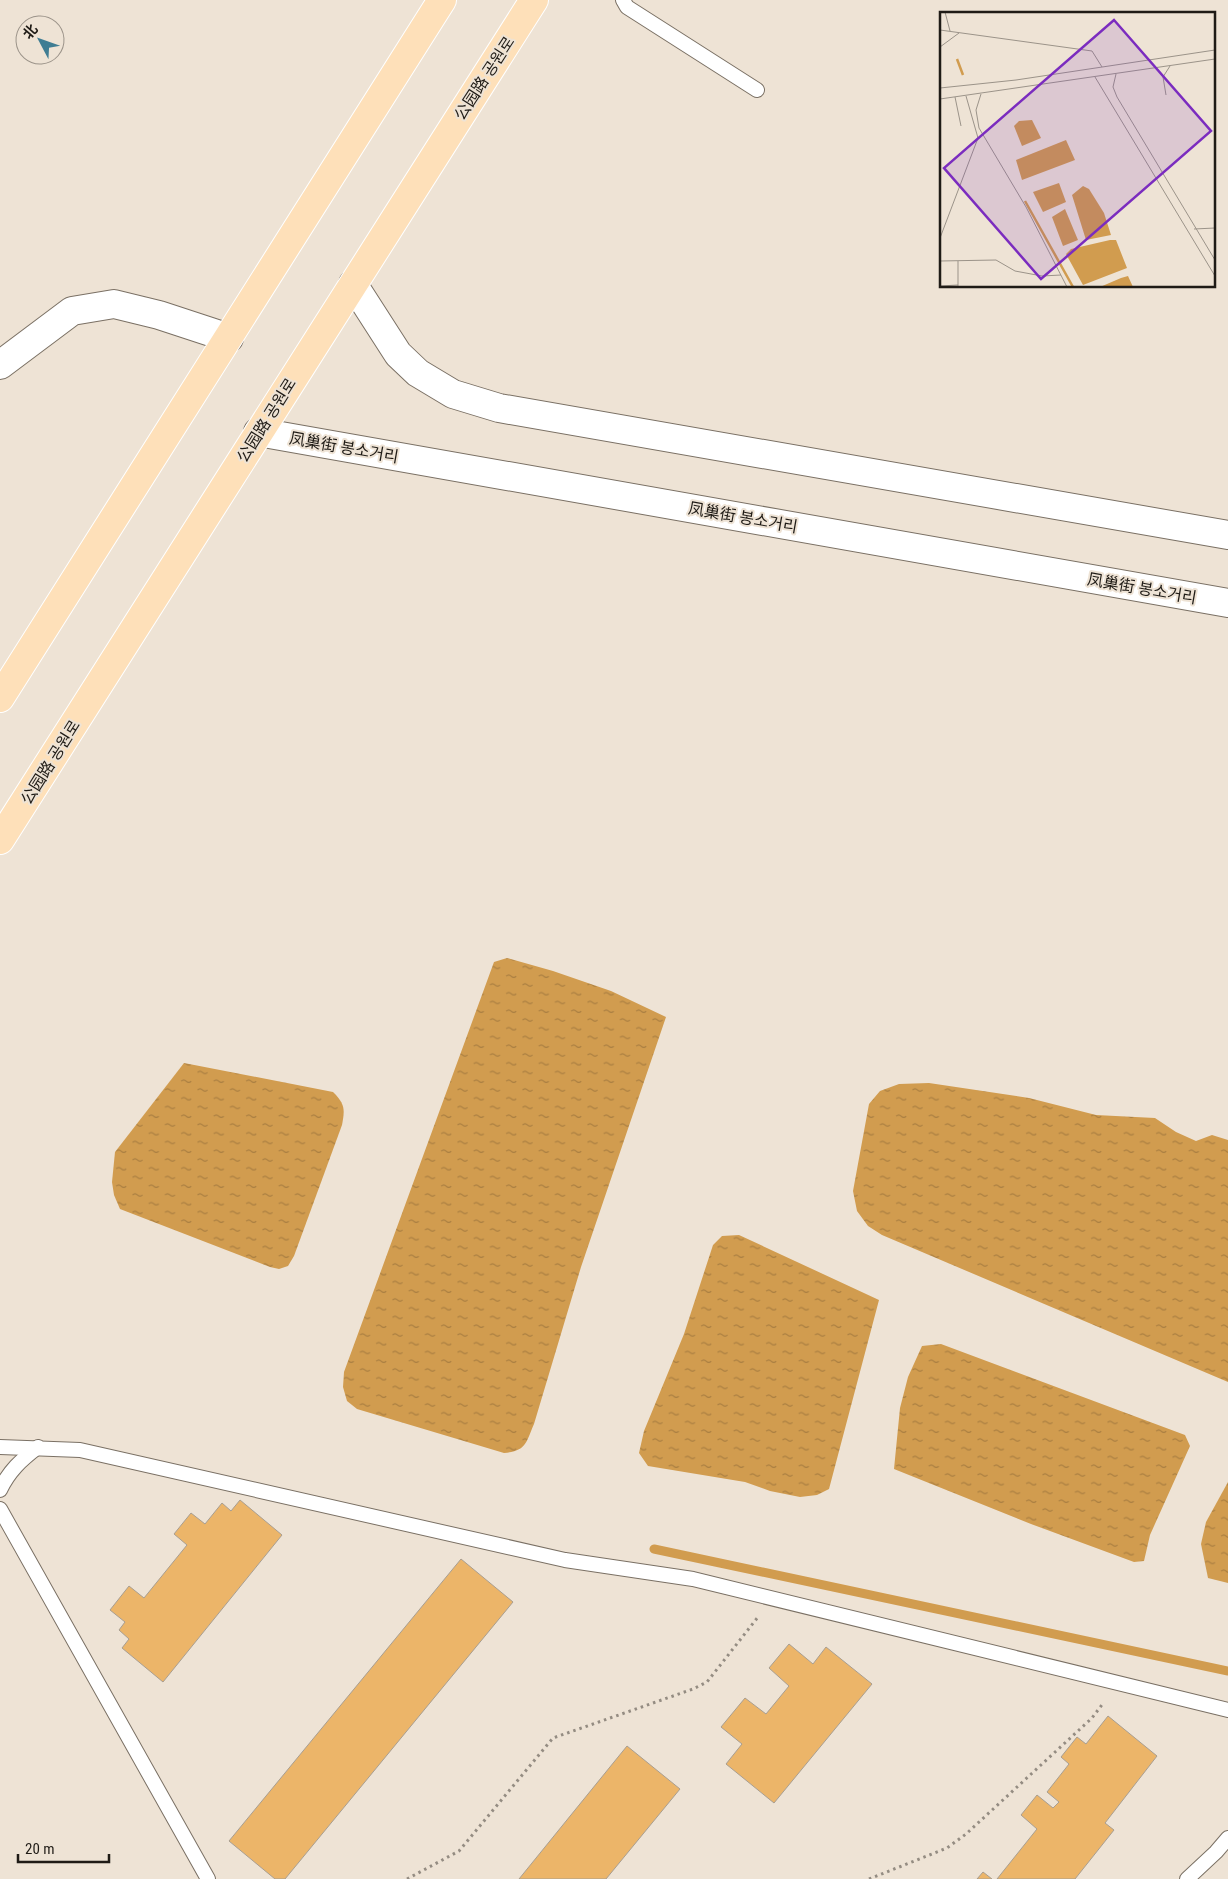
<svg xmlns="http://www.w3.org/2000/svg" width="1228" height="1879" viewBox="0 0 1228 1879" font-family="'Roboto Condensed','Noto Sans SC','Noto Sans KR',sans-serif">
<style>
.water{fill:url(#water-ripples)}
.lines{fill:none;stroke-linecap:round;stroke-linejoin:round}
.stream{stroke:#d19c4f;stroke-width:9}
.building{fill:#ecb569;stroke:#a89e91}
.lane-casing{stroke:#7a7064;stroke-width:16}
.street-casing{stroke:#7a7064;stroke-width:30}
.secondary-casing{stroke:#7a7064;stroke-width:30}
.primary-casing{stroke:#fff;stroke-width:30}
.path{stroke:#948c82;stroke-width:3;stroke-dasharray:2.5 4;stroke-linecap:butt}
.lane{stroke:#fff;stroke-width:14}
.street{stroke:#fff;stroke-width:28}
.secondary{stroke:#fff;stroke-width:28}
.primary{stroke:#fee0b9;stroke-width:28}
.labels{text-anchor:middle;stroke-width:4;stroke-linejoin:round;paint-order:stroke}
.street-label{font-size:16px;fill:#1f1b16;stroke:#eee3d5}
.inset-river{fill:none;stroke:#d19c4f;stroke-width:2.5}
.inset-road{fill:none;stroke:#9b9389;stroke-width:1}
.view{fill:#7b2cbf;fill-opacity:0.15;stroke:#7b2cbf;stroke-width:2.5}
.inset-edge{fill:none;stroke:#1f1b16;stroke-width:2.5}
</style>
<defs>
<pattern id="water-ripples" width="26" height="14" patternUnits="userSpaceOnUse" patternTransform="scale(1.25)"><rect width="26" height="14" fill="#d19c4f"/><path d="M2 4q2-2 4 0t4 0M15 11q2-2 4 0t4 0" fill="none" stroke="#a97e41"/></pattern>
</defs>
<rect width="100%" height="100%" fill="#eee3d5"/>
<g class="water">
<path d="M507 958 553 971 611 991 666 1017 581 1267 534 1424C526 1442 527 1451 504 1453L357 1409 347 1401 343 1387 344 1372 494 962Z"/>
<path d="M184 1063 333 1092C345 1104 345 1109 342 1125L294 1256 288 1266 279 1269 270 1267 120 1209 114 1195 112 1182 115 1152Z"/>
<path d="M929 1083 1029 1098 1096 1115 1155 1118 1176 1132 1196 1141 1212 1135 1228 1140V1382L882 1235 868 1226 857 1211 853 1191 869 1104 880 1091 899 1084Z"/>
<path d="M739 1235 879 1300 829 1489 817 1495 800 1497 770 1491 745 1482 648 1466 639 1453 644 1431 684 1334 713 1245 722 1236Z"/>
<path d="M941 1344 1185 1435 1190 1446 1150 1535 1144 1561 1134 1562 1031 1524 894 1469 900 1408 908 1377 922 1346Z"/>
<path d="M1228 1482V1583L1208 1578 1201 1544 1206 1522Z"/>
</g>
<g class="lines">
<path class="stream" d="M654 1549 1228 1671"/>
</g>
<g class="building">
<path d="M240 1500 282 1535 163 1682 122 1648 129 1639 119 1630 125 1622 110 1610 129 1586 144 1598 187 1545 174 1534 191 1513 205 1524 222 1503 231 1511Z"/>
<path d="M461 1559 513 1602 285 1879H275L229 1841Z"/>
<path d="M789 1644 813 1664 826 1647 872 1684 774 1803 726 1764 742 1744 721 1727 745 1698 766 1714 789 1686 769 1668Z"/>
<path d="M1108 1716 1157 1756 1105 1823 1114 1830 1075 1879H997L1037 1829 1021 1815 1037 1795 1053 1808 1059 1802 1047 1792 1069 1764 1061 1757 1077 1737 1086 1744Z"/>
<path d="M627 1746 680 1789 606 1879H519Z"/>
<path d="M983 1872 992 1879H977Z"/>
</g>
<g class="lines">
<defs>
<g id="lane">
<path d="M623 0 627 7 757 90"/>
<path d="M0 1447 80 1450 565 1560 693 1579 1228 1710"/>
<path d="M0 1490C9 1471 21 1460 38 1447"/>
<path d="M0 1509 208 1879"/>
<path d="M1187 1879 1216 1852 1228 1838"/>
</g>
<path id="street" d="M0 365 72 311 114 304 159 315 229 338"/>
<g id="secondary">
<path d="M353 284 398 354 418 373 453 394 499 408 1228 535"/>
<path d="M258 432 1228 603"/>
</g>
<g id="primary">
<path d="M0 698 442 0"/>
<path d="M0 840 534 0"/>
</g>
</defs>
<use href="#lane" class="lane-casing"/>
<use href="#street" class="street-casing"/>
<use href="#secondary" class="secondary-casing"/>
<use href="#primary" class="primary-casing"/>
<g class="path">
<path d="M407 1879 459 1851 553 1738 693 1689 707 1682 758 1617"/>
<path d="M869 1879 947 1848 966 1834 1092 1718 1104 1702"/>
</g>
<use href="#lane" class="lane"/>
<use href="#street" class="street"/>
<use href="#secondary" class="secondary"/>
<use href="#primary" class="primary"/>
</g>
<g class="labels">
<g class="street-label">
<text transform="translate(484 78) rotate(-57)" y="6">公园路 공원로</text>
<text transform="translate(266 420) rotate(-58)" y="6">公园路 공원로</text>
<text transform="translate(344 447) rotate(10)" y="6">凤巢街 봉소거리</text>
<text transform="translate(743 517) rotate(10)" y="6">凤巢街 봉소거리</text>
<text transform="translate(1142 588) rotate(10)" y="6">凤巢街 봉소거리</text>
<text transform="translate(50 762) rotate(-58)" y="6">公园路 공원로</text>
</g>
</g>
<g transform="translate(940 12)">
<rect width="275" height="275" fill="#eee3d5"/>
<path d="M92 108 101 126 82 134 74 114 79 109ZM126 128 135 148 82 168 76 148ZM119 171 126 190 103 200 93 180ZM143 174 149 177 164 201 171 223 146 228 132 183ZM125 197 138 228 123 234 112 205ZM170 228H176L187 256 143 273 126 242 131 237ZM188 264 193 275H160L181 266Z" fill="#d19c4f"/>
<path class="inset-river" d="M17 47 23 63M85 189 133 275"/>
<path class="inset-road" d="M5 0 10 19M0 18 152 39 162 55M0 35 19 21M176 62 173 75 177 85 275 248M155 65 275 264M0 76 76 68 275 38M41 82 36 98 39 116 86 195 127 275M226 83 223 65 230 54M15 85 21 114M0 87 275 47M254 217 275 216M0 226 38 126 26 84M0 249 56 248 75 259 102 264 121 263M0 274 18 273M18 275V249"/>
<path class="view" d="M174 8 271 119 101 267 4 156Z"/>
<rect width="275" height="275" class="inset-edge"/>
</g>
<g transform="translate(40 40) rotate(311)"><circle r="24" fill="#eee3d5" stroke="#9b9389"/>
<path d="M0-4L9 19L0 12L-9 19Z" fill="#3f7d93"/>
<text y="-8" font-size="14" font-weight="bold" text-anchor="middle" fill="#1f1b16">北</text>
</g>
<path d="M18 1854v8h91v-8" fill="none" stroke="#1f1b16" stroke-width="2.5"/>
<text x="25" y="1854" font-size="15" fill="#1f1b16" stroke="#eee3d5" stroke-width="4" paint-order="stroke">20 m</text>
</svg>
